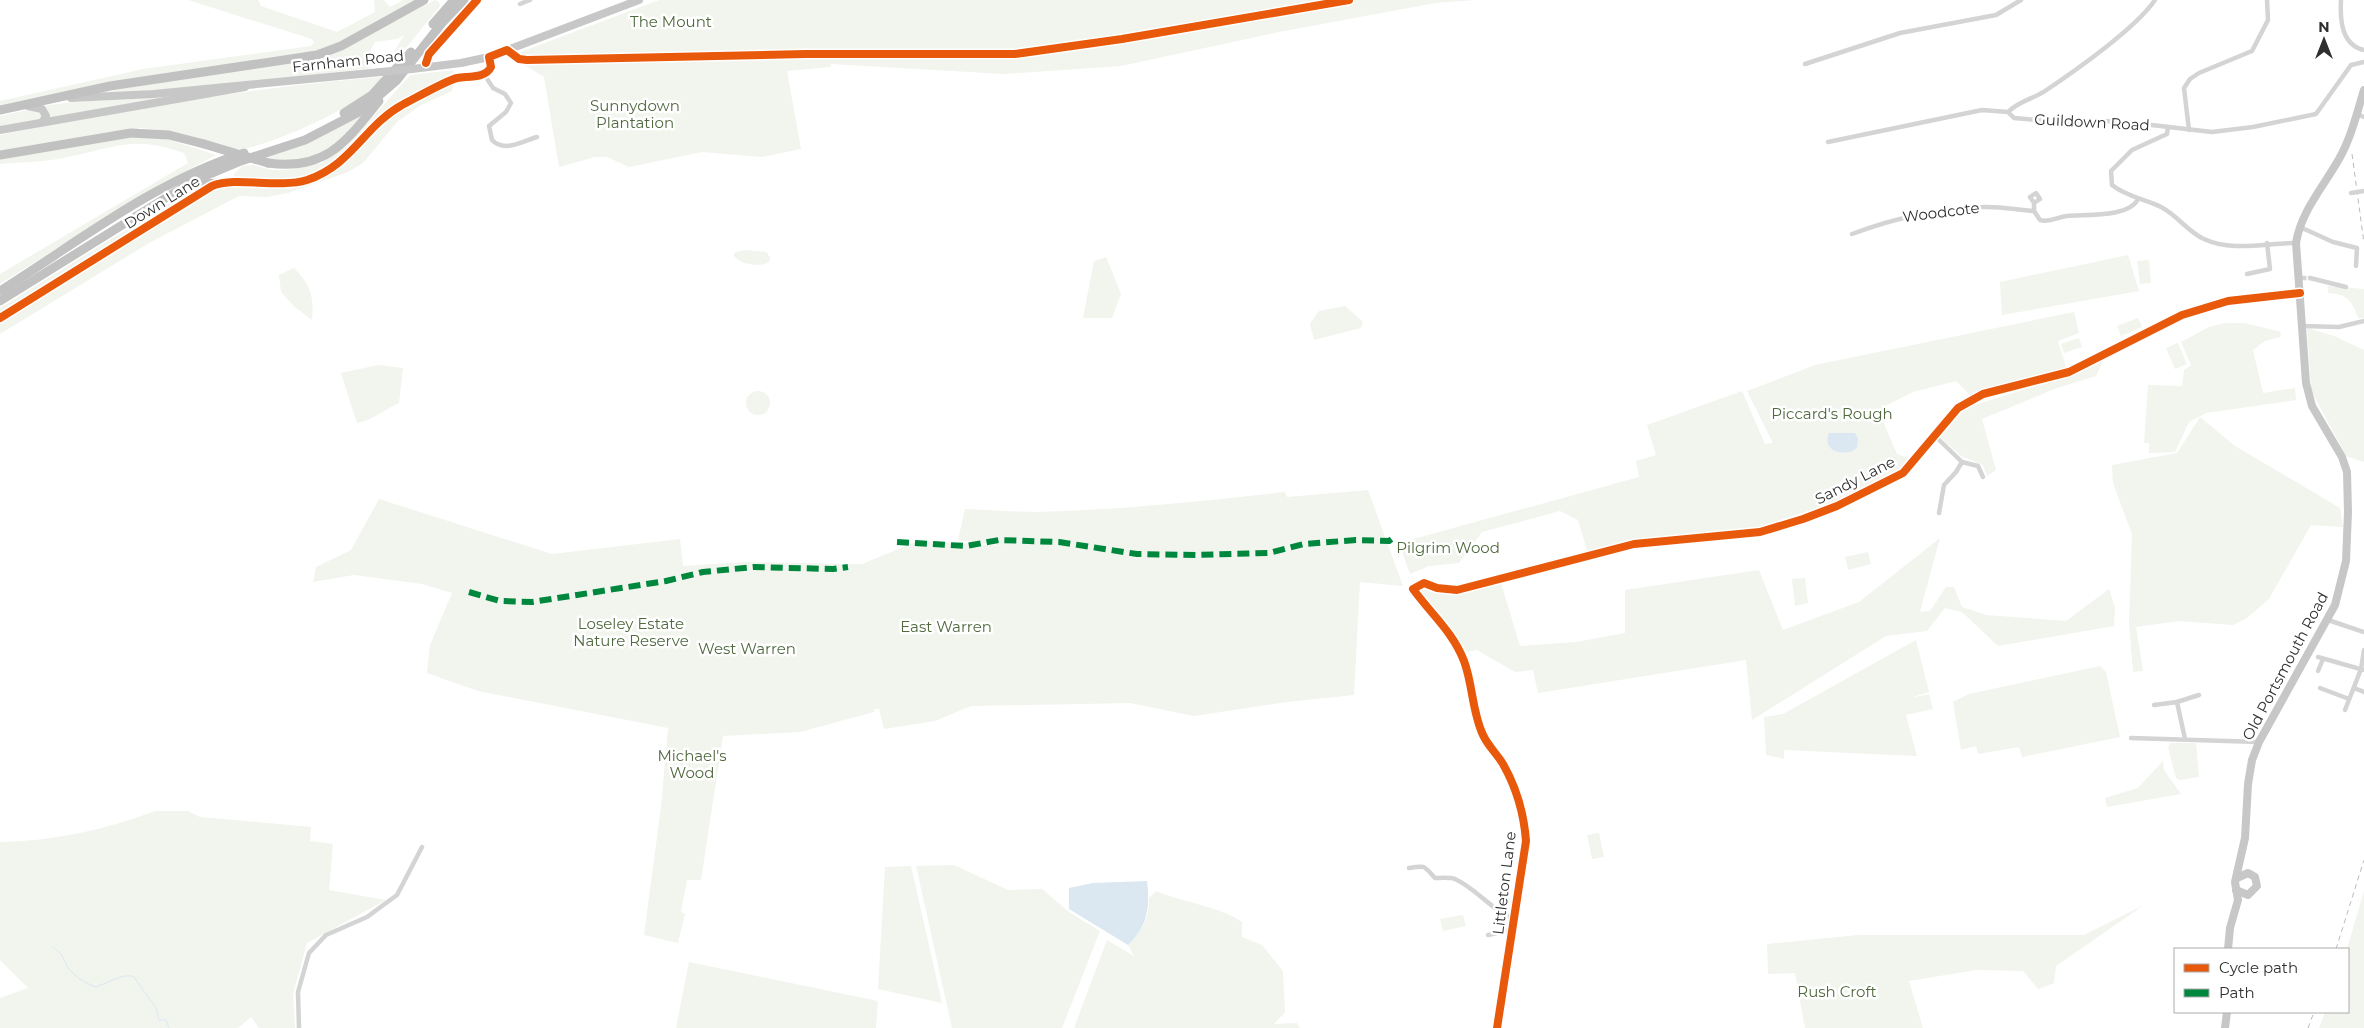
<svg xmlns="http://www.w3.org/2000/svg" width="2364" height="1028" font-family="Montserrat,sans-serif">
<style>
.green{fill:#f1f5ed}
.water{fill:#dbe7f1}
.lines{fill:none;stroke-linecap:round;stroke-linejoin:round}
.stream{stroke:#dbe7f1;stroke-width:1}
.street-tunnel{stroke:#d5d5d5;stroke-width:4.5;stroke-dasharray:4.5 2;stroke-linecap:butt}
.street{stroke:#d4d4d4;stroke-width:4.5}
.secondary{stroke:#cdcdcd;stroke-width:6}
.primary{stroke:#c7c7c7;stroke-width:8}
.highway{stroke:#c1c1c1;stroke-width:9}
.rail{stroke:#bbb;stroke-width:1;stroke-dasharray:5 4;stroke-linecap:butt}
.street-bridge{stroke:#d4d4d4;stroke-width:4.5}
.primary-bridge{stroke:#c7c7c7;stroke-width:8}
.highway-bridge{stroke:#c1c1c1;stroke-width:9}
.quiet{stroke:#00873e;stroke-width:6;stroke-dasharray:12 6;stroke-linecap:butt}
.cycleway-casing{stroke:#fff;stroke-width:11}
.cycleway{stroke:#e8590c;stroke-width:8}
.labels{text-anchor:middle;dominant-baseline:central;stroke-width:5;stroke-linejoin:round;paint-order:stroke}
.park-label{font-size:15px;fill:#50693e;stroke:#fff}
.street-label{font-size:15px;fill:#2f2f2f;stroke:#fff}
</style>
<rect width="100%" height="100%" fill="#fff"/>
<g class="green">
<polygon points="188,0 258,0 261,6 337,32 375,12 374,0 384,0 390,7 403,0 418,0 329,49 0,107 0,101 143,69 311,46 314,43 312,39"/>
<polygon points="435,0 439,2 440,6 393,64 391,57 404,35 397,39 375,42 371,49 371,68 170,91 92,94 331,54"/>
<polygon points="659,0 1475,0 1435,3 1279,32 1121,66 1004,74 831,64 831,67 787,71 801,149 762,157 702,152 629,167 607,157 595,157 559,167 544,77 510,56"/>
<polygon points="453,70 455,76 452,91 421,105 398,121 363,163 348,172 288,193 267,197 239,196 149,243 0,334 0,308 184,194 193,191 201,197 219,189 235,187 234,174 242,166 253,165 272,170 286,170 322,163 348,145 410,75"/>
<path d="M382 77C376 99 261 151 237 149 229 149 219 145 211 142 188 136 165 129 140 128L0 151V135C125 109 254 87 382 77Z"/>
<polygon points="234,88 49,118 42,106 73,102 168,97"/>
<polygon points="33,109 42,113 42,119 0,128 0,116"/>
<path d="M370 109C335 146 320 169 264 158Z"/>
<path d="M142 136 170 140 216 155 145 193 0 284V274L188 163 184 153C133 135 117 147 68 157 46 162 23 162 0 164V158Z"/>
<path d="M745 250 766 252 770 257 769 262C759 268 741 264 734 256V253Z"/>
<polygon points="2128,255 2139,291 2002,315 2000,282"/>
<polygon points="1106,257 1121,294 1112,318 1083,318 1094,261"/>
<polygon points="2149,260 2151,283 2140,284 2137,261"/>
<path d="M294 268C311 285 314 297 312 320L295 307 281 292 279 275Z"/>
<path d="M2328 286 2364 289V318H2358C2352 300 2347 294 2328 293Z"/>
<polygon points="1345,306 1363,322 1361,328 1314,340 1310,324 1319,311"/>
<polygon points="2074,312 2079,333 2058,341 2067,370 1971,396 1956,381 1913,392 1883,407 1881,417 1897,454 1908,458 1897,473 1846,499 1758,527 1735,534 1643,541 1588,553 1578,520 1560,511 1482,532 1459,563 1429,566 1410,574 1399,543 1639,477 1636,461 1656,455 1647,425 1742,391 1765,444 1773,443 1747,391 1815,365"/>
<polygon points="2138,318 2142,327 2121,336 2117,326"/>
<polygon points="2225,323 2245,323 2281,332 2280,337 2265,341 2253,350 2263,393 2295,388 2296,400 2206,413 2189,422 2175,452 2149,453 2149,443 2144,443 2148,385 2182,386 2184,370 2191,365 2181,342 2209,327"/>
<polygon points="2307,328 2334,336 2364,350 2364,462 2346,456 2311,390"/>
<polygon points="2079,338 2082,347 2064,353 2061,344"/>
<polygon points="2178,343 2187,364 2175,369 2166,348"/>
<polygon points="2104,359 2096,376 2057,388 1982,419 1996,470 1987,476 1983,465 1961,456 1938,435 1959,410 2063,377"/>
<path d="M378 365 403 368 399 403C383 410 374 420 357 423L341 373Z"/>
<circle cx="758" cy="403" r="12"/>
<polygon points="2200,417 2235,446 2340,508 2343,527 2311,525 2269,599 2247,618 2233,625 2179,621 2136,627 2143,671 2133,672 2129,623 2132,534 2113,483 2112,465 2177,453"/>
<path d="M1368 490 1403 586 1360 582 1354 695 1286 702 1194 716 1130 703 971 706 935 721 884 729 879 709H874V712L800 732 723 736 701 880H687L681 912 685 914 678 943 644 935 661 807 668 728 478 691 427 673 430 645 452 593 422 584 354 575 313 582 316 567 351 550 379 499 552 554 680 539 683 566 742 562 862 564 918 541 1006 546 958 540 965 509C989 510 1013 512 1037 512 1120 510 1203 501 1285 492L1287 497Z"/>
<polygon points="1940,538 1920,612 1930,611 1946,587 1954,587 1962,607 1986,615 2066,621 2109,589 2115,608 2114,626 1998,646 1962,612 1945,608 1927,631 1886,636 1752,720 1746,660 1538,693 1533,670 1515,672 1477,650 1463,653 1454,631 1417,590 1422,586 1454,593 1501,583 1520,646 1576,642 1625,633 1625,590 1759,570 1783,630 1859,602"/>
<polygon points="1868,552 1871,564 1848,570 1845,557"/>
<polygon points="1805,578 1808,603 1795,606 1792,579"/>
<polygon points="1916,640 1929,692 1910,698 1929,694 1933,709 1906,715 1917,756 1784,750 1784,759 1766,755 1764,717 1783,714"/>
<polygon points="2100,666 2106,672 2120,737 2022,757 2019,747 1978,754 1976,746 1961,750 1953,702 1969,694"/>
<polygon points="2171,743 2196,743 2199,777 2180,780 2176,778 2168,747"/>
<polygon points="2163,761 2164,770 2181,794 2107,807 2105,798 2138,788"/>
<path d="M155 811H188L200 817 311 827 310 841 333 844 329 890 386 900 307 943 293 994 295 1028H259L251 1017 238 1028H0V998L28 988 0 960V842C53 841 105 830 155 811Z"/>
<polygon points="1599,833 1604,857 1592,859 1587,835"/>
<polygon points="954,865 1008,890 1042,889 1069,912 1100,931 1062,1028 952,1028 916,866"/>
<polygon points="911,866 942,1003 878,989 885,867"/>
<path d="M1156 891C1183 903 1217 905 1242 922V937L1262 945 1283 971 1285 1012 1274 1024 1297 1023 1300 1028H1074L1107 940 1134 956 1128 945C1142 932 1150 917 1149 898Z"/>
<polygon points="2364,891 2364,1028 2319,1028 2325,1012 2348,1012 2347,949"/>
<polygon points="2144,905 2056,966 2054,983 2038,989 2023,971 1976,970 1909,981 1923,1028 1805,1028 1795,973 1768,974 1767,944 1858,935 2084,935"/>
<polygon points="1463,915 1466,926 1443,931 1440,919"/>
<polygon points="689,962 878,1001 876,1028 676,1028"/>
</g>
<g class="water">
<path d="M1829 433H1855L1858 439 1857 448C1847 457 1821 453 1829 433Z"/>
<path d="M1147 881C1150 907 1148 926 1128 945L1069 909V888L1093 883Z"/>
</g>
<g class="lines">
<path class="stream" d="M53 947C66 956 62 959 69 969 77 978 85 983 96 987L123 976H133L156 1008 159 1020H166L169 1028"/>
<polyline class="street-tunnel" points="2302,278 2310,278"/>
<g class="street">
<path d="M2341 0C2340 19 2341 45 2364 50"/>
<polyline points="520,4 530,0"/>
<polyline points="1805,64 1900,33 1996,15 2021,0"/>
<path d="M484 74 493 88 505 94 511 103 506 112 489 126 492 140C504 153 523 141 537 137"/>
<path d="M2008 112C2019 101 2033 99 2045 91 2075 71 2136 28 2155 0"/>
<polyline points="2357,114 2364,117"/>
<path d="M2168 127 2167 134 2132 150 2111 171 2112 185C2127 197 2145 199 2161 207 2177 215 2188 232 2204 239 2231 252 2267 243 2296 243"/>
<polyline points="2189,130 2184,88 2190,79 2199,73 2252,51 2268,20 2267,0"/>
<polyline points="1828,142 1982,110 2008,112 2014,118 2063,122 2117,121 2212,132 2253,127 2316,114 2351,65 2364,62"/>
<path d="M2034 203 2030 197 2036 193 2040 199 2034 203V211L2040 220C2051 223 2057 217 2067 216 2084 214 2129 218 2138 199"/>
<polyline points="2300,227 2333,242 2357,248 2356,266"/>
<path d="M1852 234C1895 218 1937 208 1983 207 2000 206 2017 210 2034 211"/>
<polyline points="2247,274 2270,269 2267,243"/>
<polyline points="2310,278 2346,287"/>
<polyline points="2302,326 2339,327 2364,321"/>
<polyline points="1934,435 1962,462 1978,466 1983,477"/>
<polyline points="1939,513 1944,485 1956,472 1962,462"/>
<polyline points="2328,620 2364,632"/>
<polyline points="2318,657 2364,670"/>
<polyline points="2318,671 2323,659"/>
<polyline points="2320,688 2349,699"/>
<polyline points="2354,688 2364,692"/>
<polyline points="2177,702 2199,695"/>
<polyline points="2154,705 2177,702 2185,739"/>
<polyline points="2345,710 2361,669 2364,650"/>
<polyline points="2131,738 2259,742"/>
<path d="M1409 868C1426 865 1424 866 1435 878 1441 878 1449 877 1455 879 1477 889 1491 910 1514 919"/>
<polyline points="1488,935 1511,930"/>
<polyline points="299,1028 298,992 309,953 326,935 367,917 397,895 422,847"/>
<path d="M1497 1028 1526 841C1524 814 1516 787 1503 764 1497 754 1488 746 1483 735 1472 712 1473 685 1464 661 1453 632 1431 614 1413 589L1424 583 1437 588 1457 590 1634 544 1760 532 1803 519 1837 506 1903 473 1958 408 1983 394 2069 372 2182 315 2228 301 2300 293"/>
</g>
<path class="secondary" d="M0 318 212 186C237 176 277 189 307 180 352 165 364 126 402 105 414 99 445 81 457 78 468 76 485 79 491 67L489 57"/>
<g class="primary">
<polyline points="412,69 461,63 489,57 639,0"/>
<polyline points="71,98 154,94 381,72"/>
<polyline points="28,106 42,109 46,116 43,121"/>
<polyline points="0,130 245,87"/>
<polyline points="2236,890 2248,895 2257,886 2255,877 2248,873 2237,878"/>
<path d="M2228 949 2230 928 2238 900 2235 882 2245 838 2248 784 2252 760 2259 742 2335 605 2346 561 2348 512 2347 472 2342 457 2312 406 2306 383 2296 243C2301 211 2324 186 2339 159 2351 138 2357 113 2364 90"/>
<polyline points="2225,1028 2227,1012"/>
</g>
<g class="highway">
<polyline points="433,24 454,0"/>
<polyline points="0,110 110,86 317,55 341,46 424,0"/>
<polyline points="344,113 372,95 411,52"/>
<polyline points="0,155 131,133 169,135 204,144"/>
<path d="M268 163C326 171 346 142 379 101"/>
<polyline points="186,189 201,184 222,183"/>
<path d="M0 291C78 242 155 181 244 153"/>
<polyline points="0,301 193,181 238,162 305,140 361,111 397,80 442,23 464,0"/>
</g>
<g class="rail">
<polyline points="2352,154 2364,243"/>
<polyline points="2336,949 2364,860"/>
<polyline points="2308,1028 2314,1012"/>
</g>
<polyline class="street-bridge" points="2351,193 2364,191"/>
<polyline class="primary-bridge" points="381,72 412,69"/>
<polyline class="highway-bridge" points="204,144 268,163"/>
<g class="quiet">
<polyline points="897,542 966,546 999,540 1059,542 1137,554 1196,555 1269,553 1304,544 1356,540 1389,541 1393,538"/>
<polyline points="469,592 500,601 532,602 666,581 703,572 754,567 833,569 848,567"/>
</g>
<defs>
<g id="cycleway">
<polyline points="426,63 429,54 477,0"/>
<path d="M0 318 212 186C237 176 277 189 307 180 352 165 364 126 402 105 414 99 445 81 457 78 468 76 485 79 491 67L489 57 507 50 519 59 527 60 805 54H1015L1122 39 1349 0"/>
<path d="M1497 1028 1526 841C1524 814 1516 787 1503 764 1497 754 1488 746 1483 735 1472 712 1473 685 1464 661 1453 632 1431 614 1413 589L1424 583 1437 588 1457 590 1634 544 1760 532 1803 519 1837 506 1903 473 1958 408 1983 394 2069 372 2182 315 2228 301 2300 293"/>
</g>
</defs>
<use href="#cycleway" class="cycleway-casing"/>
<use href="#cycleway" class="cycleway"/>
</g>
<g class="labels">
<g class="park-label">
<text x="671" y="21">The Mount</text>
<text x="635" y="105">Sunnydown<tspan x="635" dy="17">Plantation</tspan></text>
<text x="1832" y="413">Piccard's Rough</text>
<text x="1448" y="547">Pilgrim Wood</text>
<text x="631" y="623">Loseley Estate<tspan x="631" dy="17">Nature Reserve</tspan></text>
<text x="946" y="626">East Warren</text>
<text x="747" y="648">West Warren</text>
<text x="692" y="755">Michael's<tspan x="692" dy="17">Wood</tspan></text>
<text x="1837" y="991">Rush Croft</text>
</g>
<g class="street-label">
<text transform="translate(348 61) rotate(-6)">Farnham Road</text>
<text transform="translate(2092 122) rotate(3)">Guildown Road</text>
<text transform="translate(162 202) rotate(-32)">Down Lane</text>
<text transform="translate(1941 212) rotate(-7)">Woodcote</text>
<text transform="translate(1855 480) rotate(-27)">Sandy Lane</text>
<text transform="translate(2285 666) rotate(-62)">Old Portsmouth Road</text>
<text transform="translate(1504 883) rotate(-83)">Littleton Lane</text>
</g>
</g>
<rect x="2174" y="948" width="175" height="65" fill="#ffffff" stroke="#acacac"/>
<rect x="2184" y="964" width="25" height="8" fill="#e8590c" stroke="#acacac"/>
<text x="2219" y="973" font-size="15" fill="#2f2f2f">Cycle path</text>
<rect x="2184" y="989" width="25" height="8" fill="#00873e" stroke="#acacac"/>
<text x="2219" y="998" font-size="15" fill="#2f2f2f">Path</text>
<g transform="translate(2324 40)" stroke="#ffffff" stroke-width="4" paint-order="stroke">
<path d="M0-4L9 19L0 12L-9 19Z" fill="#2f2f2f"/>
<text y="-8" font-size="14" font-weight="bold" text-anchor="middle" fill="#2f2f2f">N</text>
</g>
</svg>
